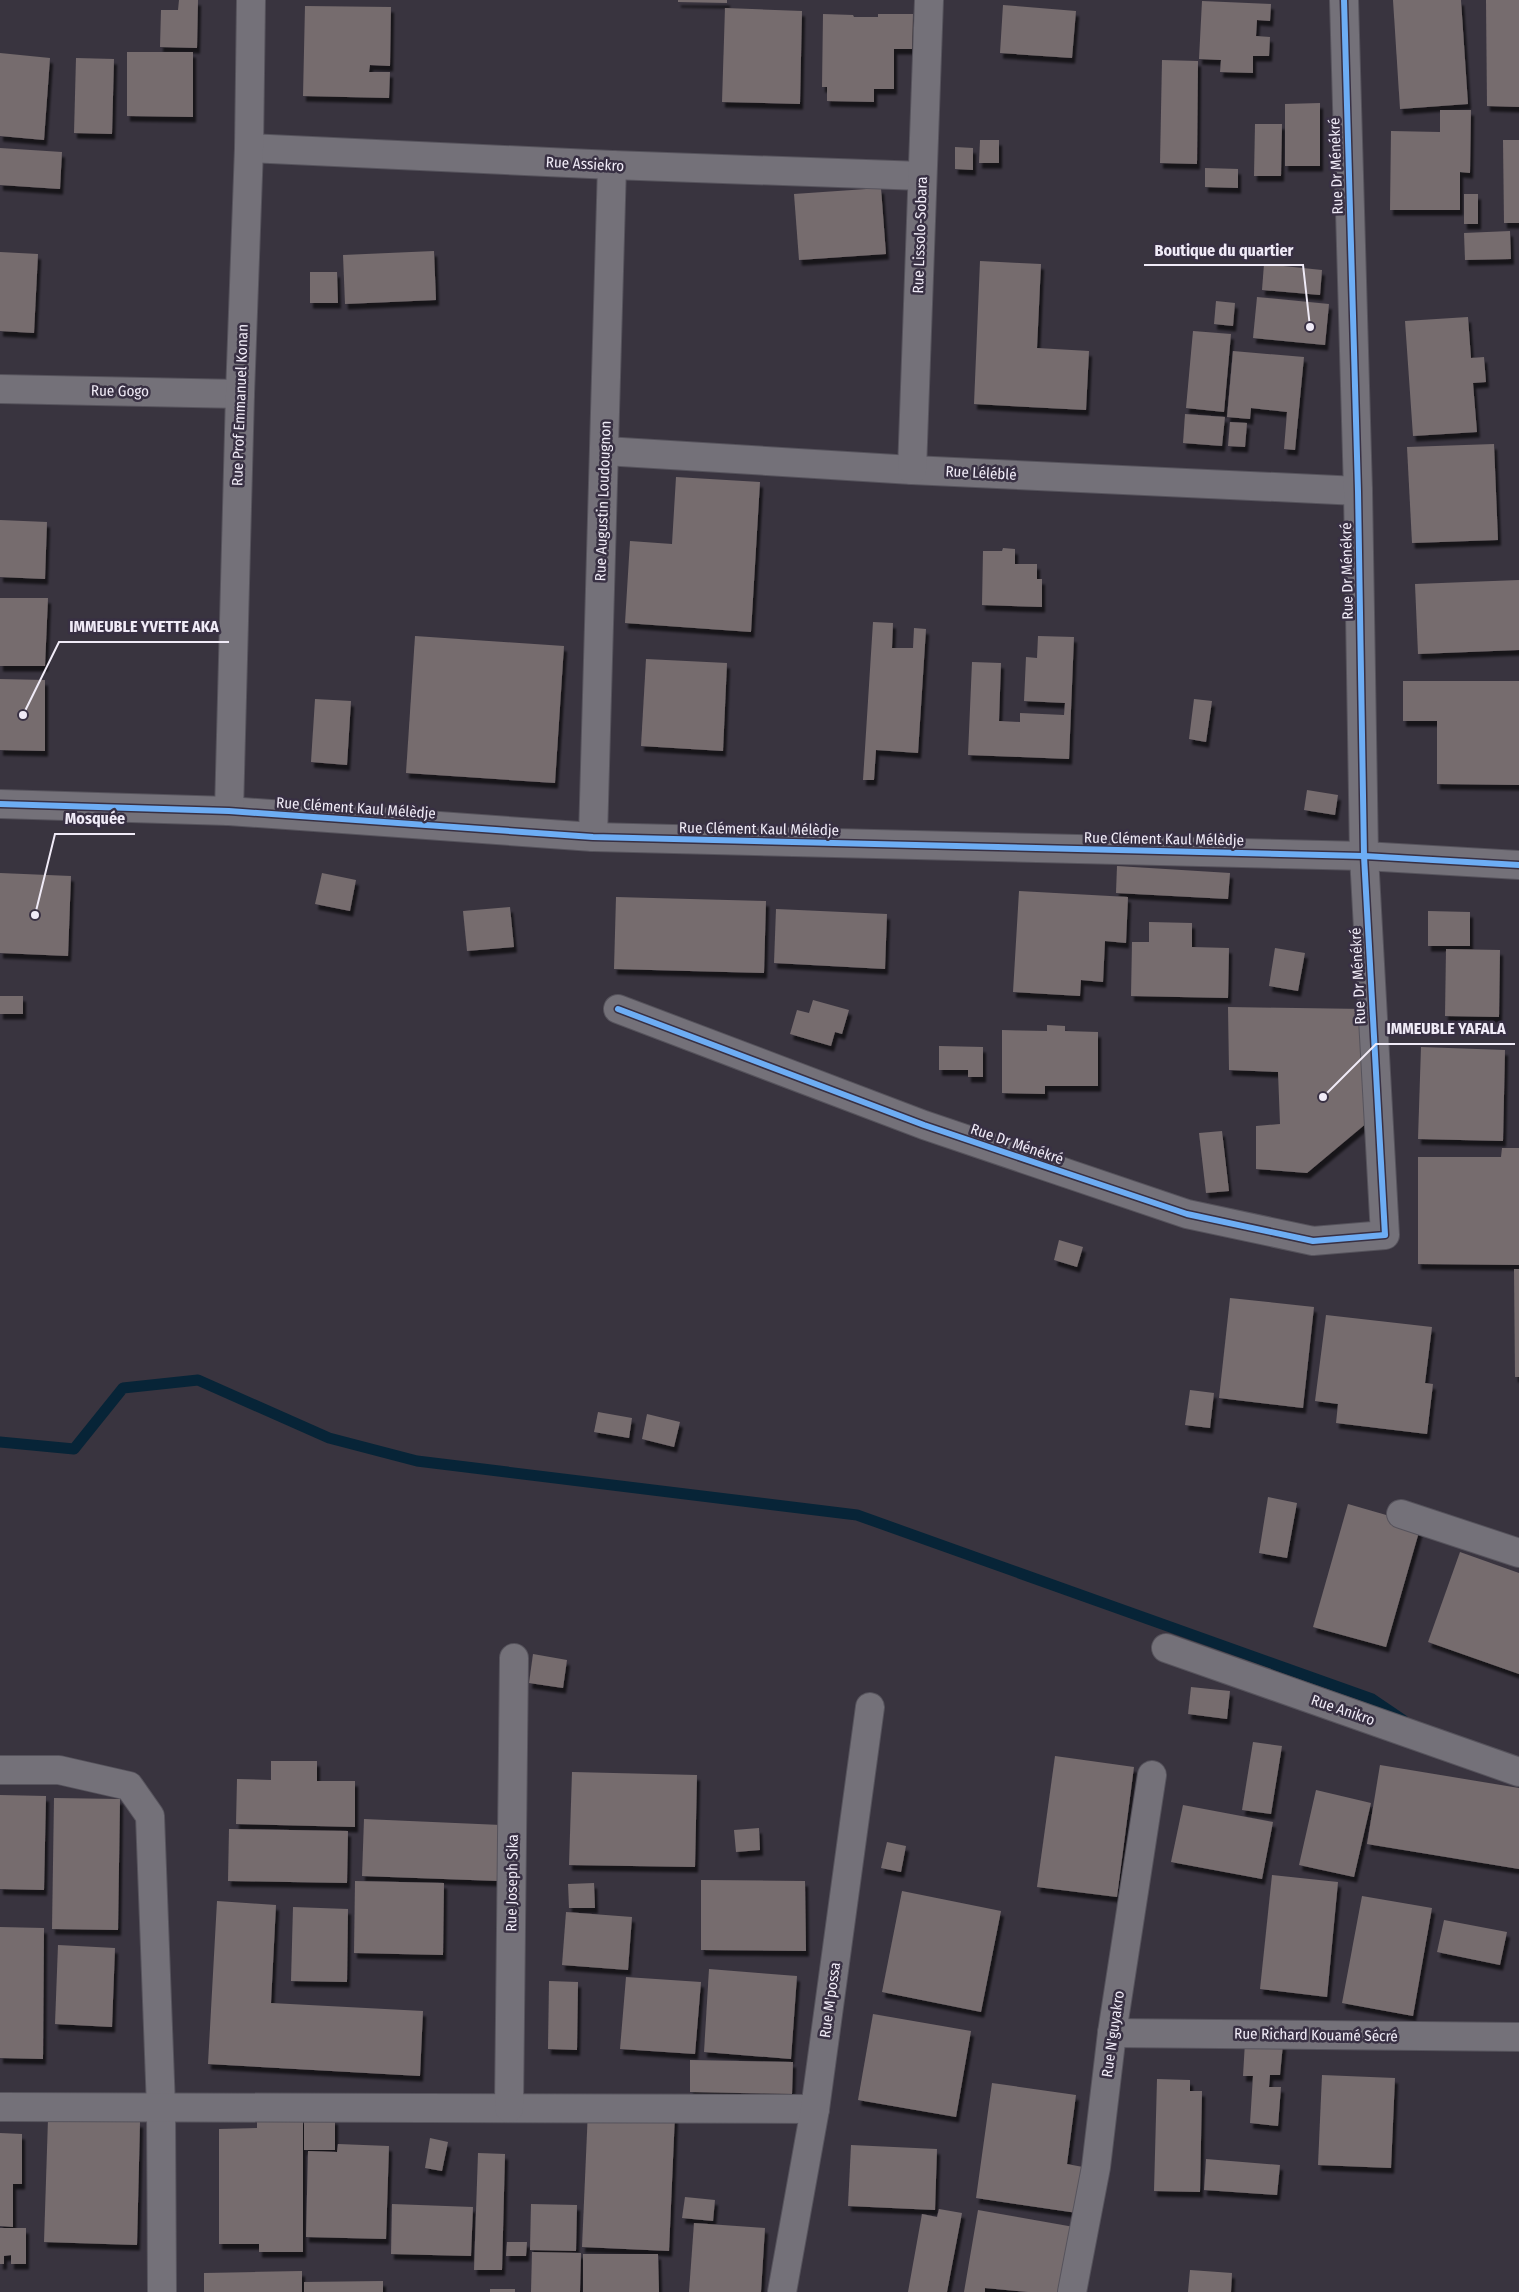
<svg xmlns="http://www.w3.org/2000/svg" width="1519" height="2292" font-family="'Fira Sans Condensed',sans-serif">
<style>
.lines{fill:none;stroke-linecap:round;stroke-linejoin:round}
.stream{stroke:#072437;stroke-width:11}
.building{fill:#766c6e;filter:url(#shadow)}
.minor-casing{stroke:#56535c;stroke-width:30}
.minor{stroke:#747179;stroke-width:28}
.cycleway-casing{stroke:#383043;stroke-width:9}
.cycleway{stroke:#6dadf4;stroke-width:6}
.labels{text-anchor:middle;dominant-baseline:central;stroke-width:5;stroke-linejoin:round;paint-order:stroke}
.street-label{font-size:15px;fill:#f0ebf7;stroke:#383043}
.leader{fill:none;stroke:#f0ebf7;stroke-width:2}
.callout-dot{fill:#f0ebf7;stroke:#383043;stroke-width:2}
.callout-label{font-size:16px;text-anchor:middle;font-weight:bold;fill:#f0ebf7;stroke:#383043;stroke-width:5;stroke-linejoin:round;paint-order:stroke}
</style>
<defs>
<filter id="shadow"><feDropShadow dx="3" dy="5.5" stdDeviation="1" flood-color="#0009"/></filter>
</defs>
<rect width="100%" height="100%" fill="#39343f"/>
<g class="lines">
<polyline class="stream" points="0,1442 74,1449 123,1388 198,1380 329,1438 417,1461 857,1515 1372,1699 1403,1720"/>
</g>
<g class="building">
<polygon points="179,0 198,0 197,48 160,47 161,10 178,10"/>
<polygon points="678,0 727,0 727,3 678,2"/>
<polygon points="1393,0 1461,0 1468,104 1400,109"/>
<polygon points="1486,0 1519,0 1519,107 1487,106"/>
<polygon points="1202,1 1271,4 1270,21 1257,20 1256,36 1270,37 1269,56 1253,56 1253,73 1220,72 1221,60 1199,59"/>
<polygon points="1003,5 1076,11 1072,58 1000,53"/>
<polygon points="305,6 391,7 390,66 370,65 369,72 390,72 389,98 303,96"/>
<polygon points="725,8 802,11 800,104 722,102"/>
<polygon points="823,14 853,15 854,17 878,17 878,14 913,14 912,49 894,49 894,89 874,89 874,102 827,101 827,87 822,87"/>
<polygon points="127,52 193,52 193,117 127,116"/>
<polygon points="0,53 50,58 44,140 0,136"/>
<polygon points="76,58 114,59 112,134 74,133"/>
<polygon points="1162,60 1198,61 1197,164 1160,163"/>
<polygon points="1320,103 1320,166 1285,166 1285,104"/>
<polygon points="1440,110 1471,110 1470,173 1460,172 1460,210 1390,210 1391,131 1440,132"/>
<polygon points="1255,124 1282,124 1281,176 1254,176"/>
<polygon points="980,140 999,140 999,163 979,163"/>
<polygon points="1503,140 1519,140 1519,223 1504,223"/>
<polygon points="955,147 973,148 973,170 955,169"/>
<polygon points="0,148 62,152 60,189 0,185"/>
<polygon points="1205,168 1238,169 1238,188 1205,187"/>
<polygon points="881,188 886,254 799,260 794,194"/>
<rect x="1464" y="194" width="14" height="30"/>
<polygon points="1510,231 1511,259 1465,260 1464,233"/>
<polygon points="434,251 436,300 345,304 343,255"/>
<polygon points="0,252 38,254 34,333 0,331"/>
<polygon points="980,261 1041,264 1037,348 1089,351 1086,410 974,404"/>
<polygon points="1264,264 1322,270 1320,295 1262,290"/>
<polygon points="310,272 337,272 338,303 310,303"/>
<polygon points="1257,297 1329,304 1325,345 1253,338"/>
<polygon points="1216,301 1235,303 1233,326 1214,324"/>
<polygon points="1468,317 1471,358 1484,357 1486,382 1473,383 1477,432 1413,436 1405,321"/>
<polygon points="1193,331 1231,334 1224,412 1186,408"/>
<polygon points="1233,351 1304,357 1295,450 1284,449 1287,412 1251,408 1250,419 1227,417"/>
<polygon points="1185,414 1225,417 1222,446 1183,443"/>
<polygon points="1230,422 1247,423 1245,447 1228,446"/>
<polygon points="1494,444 1498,540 1412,543 1407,447"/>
<polygon points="676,477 760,482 751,632 625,623 630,541 672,544"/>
<polygon points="0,520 47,522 45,579 0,577"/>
<polygon points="1003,548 1015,549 1015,564 1037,564 1037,579 1042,579 1042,607 982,605 983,551 1002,551"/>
<polygon points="1519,580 1519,650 1418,654 1415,584"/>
<polygon points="0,598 48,598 45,666 0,666"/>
<polygon points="873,622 893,623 892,648 913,648 914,628 926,629 918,753 876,750 874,780 863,780"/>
<polygon points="415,636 564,646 555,783 406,773"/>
<polygon points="1038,636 1074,637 1069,759 968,755 972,662 1001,663 999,721 1020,722 1020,713 1064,715 1065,703 1024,701 1026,657 1037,658"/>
<polygon points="646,659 727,663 723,751 641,746"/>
<polygon points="0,679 45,680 45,751 0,750"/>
<polygon points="1403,681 1519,681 1519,785 1437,784 1437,721 1403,721"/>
<polygon points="315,699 351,701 347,765 311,762"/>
<polygon points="1194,699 1212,701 1206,742 1189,739"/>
<polygon points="1307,790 1338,795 1335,815 1304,810"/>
<polygon points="1117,866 1230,873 1228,899 1116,893"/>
<polygon points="0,873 71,876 68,956 0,953"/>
<polygon points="322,873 356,880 350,911 315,904"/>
<polygon points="1019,891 1128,897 1126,943 1105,941 1103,982 1081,980 1080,996 1013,992"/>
<polygon points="616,897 766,901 764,973 614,969"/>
<polygon points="510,907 514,947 467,951 463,911"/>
<polygon points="776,909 887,914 885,969 774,963"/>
<polygon points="1428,911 1470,912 1470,946 1428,946"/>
<polygon points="1149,922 1192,923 1192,947 1229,948 1228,998 1131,996 1132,942 1149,942"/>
<polygon points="1275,948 1305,953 1298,991 1269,986"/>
<polygon points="1446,949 1500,950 1499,1017 1445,1016"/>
<rect x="0" y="996" width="23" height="18"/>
<polygon points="813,1000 849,1010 842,1034 835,1032 831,1046 790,1034 797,1010 809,1013"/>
<polygon points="1228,1007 1364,1009 1368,1122 1307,1173 1256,1169 1256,1126 1280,1124 1278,1072 1229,1070"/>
<polygon points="1047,1025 1065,1026 1065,1031 1098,1032 1098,1086 1045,1086 1045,1094 1002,1093 1002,1030 1047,1031"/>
<polygon points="939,1046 983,1047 983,1077 968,1077 968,1070 939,1070"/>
<polygon points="1421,1047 1505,1050 1503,1141 1418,1139"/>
<polygon points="1222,1131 1229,1191 1206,1193 1199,1133"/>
<polygon points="1502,1148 1519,1148 1519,1265 1418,1264 1418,1157 1501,1157"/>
<polygon points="1059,1240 1083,1247 1077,1267 1054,1260"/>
<polygon points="1514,1269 1519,1269 1519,1377 1515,1377"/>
<polygon points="1230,1298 1314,1307 1303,1408 1219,1398"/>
<polygon points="1326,1315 1432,1327 1425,1383 1433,1384 1427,1434 1336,1423 1338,1404 1315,1401"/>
<polygon points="1190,1390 1214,1393 1210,1428 1185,1425"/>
<polygon points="598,1412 632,1418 629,1438 594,1432"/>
<polygon points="647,1414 680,1422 674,1447 642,1439"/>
<polygon points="1268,1497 1297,1503 1287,1558 1259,1553"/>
<polygon points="1348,1504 1421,1525 1386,1647 1313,1627"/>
<polygon points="1460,1552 1519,1573 1519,1674 1428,1642"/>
<polygon points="533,1654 567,1660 563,1688 529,1683"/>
<polygon points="1191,1687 1230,1691 1227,1719 1188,1714"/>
<polygon points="1253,1742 1282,1746 1271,1814 1242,1810"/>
<polygon points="1055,1756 1134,1767 1117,1897 1037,1887"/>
<polygon points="271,1761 317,1761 317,1781 355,1781 355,1827 236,1824 237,1779 271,1780"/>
<polygon points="1380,1765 1519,1788 1519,1869 1367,1844"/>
<polygon points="572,1772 697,1775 695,1867 569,1865"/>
<polygon points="1316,1790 1371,1803 1354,1877 1299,1865"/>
<polygon points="0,1795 46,1796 44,1890 0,1889"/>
<polygon points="54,1798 120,1799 118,1930 52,1929"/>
<polygon points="1183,1805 1273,1822 1262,1879 1171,1862"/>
<polygon points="364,1819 501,1825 498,1881 362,1876"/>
<polygon points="759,1828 760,1850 736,1852 734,1830"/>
<polygon points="229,1829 348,1831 347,1883 228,1881"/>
<polygon points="887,1842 906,1846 901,1872 881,1868"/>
<polygon points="1272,1875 1338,1882 1327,1997 1260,1989"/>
<polygon points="701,1880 805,1881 806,1951 701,1950"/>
<polygon points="355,1881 444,1883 443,1955 354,1953"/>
<polygon points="594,1883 595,1908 569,1908 568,1884"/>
<polygon points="902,1891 1001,1911 981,2012 882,1992"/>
<polygon points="1362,1896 1432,1908 1413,2016 1342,2003"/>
<polygon points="217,1901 276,1905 271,2003 423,2011 420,2076 208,2064"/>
<polygon points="293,1907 348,1909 347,1982 291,1981"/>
<polygon points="566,1912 632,1917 628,1970 562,1965"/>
<polygon points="1444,1920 1507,1932 1500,1965 1437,1952"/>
<polygon points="0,1927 44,1928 43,2059 0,2058"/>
<polygon points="58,1945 115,1948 112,2027 55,2024"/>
<polygon points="709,1969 797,1976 791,2059 704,2052"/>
<polygon points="626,1977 701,1982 695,2054 620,2049"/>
<polygon points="549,1981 578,1982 577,2050 548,2049"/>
<polygon points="873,2014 971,2031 956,2117 858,2100"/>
<polygon points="1245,2042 1283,2044 1280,2075 1270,2075 1269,2087 1281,2087 1278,2126 1250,2123 1253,2076 1243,2076"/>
<polygon points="690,2060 793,2062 792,2094 690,2092"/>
<polygon points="1322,2075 1395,2078 1391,2168 1318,2165"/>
<polygon points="1157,2079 1190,2080 1190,2091 1202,2091 1200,2192 1154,2191"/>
<polygon points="992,2083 1076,2095 1067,2164 1083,2167 1077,2213 976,2198"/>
<polygon points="588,2110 675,2114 669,2251 582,2247"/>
<polygon points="257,2117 303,2118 303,2252 259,2252 259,2244 219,2244 219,2129 257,2128"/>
<polygon points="48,2119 140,2122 137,2245 44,2242"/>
<rect x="304" y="2119" width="31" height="31"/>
<polygon points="0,2133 22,2134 22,2184 13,2184 13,2227 0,2226"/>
<polygon points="430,2138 448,2142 442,2171 425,2168"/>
<polygon points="338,2144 389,2146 386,2239 306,2237 308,2151 337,2152"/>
<polygon points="851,2145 937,2149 935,2210 848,2206"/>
<polygon points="478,2153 505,2154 502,2270 474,2270"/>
<polygon points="1206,2159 1280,2165 1277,2195 1204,2190"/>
<polygon points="685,2197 715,2200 713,2221 682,2218"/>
<polygon points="392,2204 473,2207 471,2256 391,2254"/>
<polygon points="531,2204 577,2205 576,2251 530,2250"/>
<polygon points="939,2209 962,2213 947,2292 908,2292 922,2214 937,2217"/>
<polygon points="978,2210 1074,2227 1063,2292 1028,2292 985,2288 985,2292 964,2292"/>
<polygon points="694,2223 765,2228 761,2292 689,2292"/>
<polygon points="0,2228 26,2228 26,2264 11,2264 11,2255 4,2256 4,2264 0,2264"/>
<polygon points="507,2242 527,2242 526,2256 506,2256"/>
<polygon points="532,2252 581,2253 580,2292 531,2292"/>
<polygon points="583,2254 658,2254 659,2292 583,2292"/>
<polygon points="1190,2270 1232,2273 1231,2292 1188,2292"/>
<polygon points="302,2271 302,2292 204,2292 204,2273"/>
<polygon points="383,2281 383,2292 304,2292 304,2282"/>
<rect x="490" y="2289" width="25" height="3"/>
</g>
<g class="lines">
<defs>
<g id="minor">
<polyline points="249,148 612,165 922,176"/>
<polyline points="0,389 240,394"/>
<polyline points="605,451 912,470 1358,491"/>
<polyline points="912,470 929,0"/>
<polyline points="0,804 229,811 593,837 1364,856 1519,865"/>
<polyline points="229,811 240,394 249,148 251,0"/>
<polyline points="593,837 612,165"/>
<polyline points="618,1009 924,1125 1187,1214 1313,1241 1385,1235 1364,856 1358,491 1344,0"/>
<polyline points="1401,1514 1519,1553"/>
<polyline points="1166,1648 1519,1772"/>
<polyline points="0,1770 59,1770 129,1786 150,1816 161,2107 162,2292"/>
<polyline points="1112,2033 1519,2037"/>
<polyline points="0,2107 815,2109"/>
<polyline points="509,2108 514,1658"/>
<polyline points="782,2292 815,2109 870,1707"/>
<polyline points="1072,2292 1096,2167 1112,2033 1152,1775"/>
</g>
</defs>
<use href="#minor" class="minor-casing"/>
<use href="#minor" class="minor"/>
<defs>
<g id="cycleway">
<polyline points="0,804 229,811 593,837 1364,856 1519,865"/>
<polyline points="618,1009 924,1125 1187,1214 1313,1241 1385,1235 1364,856 1358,491 1344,0"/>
</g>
</defs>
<use href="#cycleway" class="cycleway-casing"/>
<use href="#cycleway" class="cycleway"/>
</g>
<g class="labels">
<g class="street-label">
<text transform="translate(585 164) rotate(3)">Rue Assiekro</text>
<text transform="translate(1336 166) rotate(-92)">Rue Dr Ménékré</text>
<text transform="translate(920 235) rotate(-88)">Rue Lissolo-Sobara</text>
<text transform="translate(120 391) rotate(1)">Rue Gogo</text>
<text transform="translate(240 405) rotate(-88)">Rue Prof Emmanuel Konan</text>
<text transform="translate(981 473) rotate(3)">Rue Léléblé</text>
<text transform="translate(603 501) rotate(-88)">Rue Augustin Loudougnon</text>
<text transform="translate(1347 571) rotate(-91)">Rue Dr Ménékré</text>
<text transform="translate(356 808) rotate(4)">Rue Clément Kaul Mélèdje</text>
<text transform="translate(759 829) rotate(1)">Rue Clément Kaul Mélèdje</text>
<text transform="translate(1164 839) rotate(1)">Rue Clément Kaul Mélèdje</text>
<text transform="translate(1358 976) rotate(-93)">Rue Dr Ménékré</text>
<text transform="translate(1017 1144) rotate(19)">Rue Dr Ménékré</text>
<text transform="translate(1343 1710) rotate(19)">Rue Anikro</text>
<text transform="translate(512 1883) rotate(-89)">Rue Joseph Sika</text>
<text transform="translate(830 2000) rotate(-82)">Rue M'possa</text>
<text transform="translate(1113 2034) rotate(-82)">Rue N'guyakro</text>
<text transform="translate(1316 2035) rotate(1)">Rue Richard Kouamé Sécré</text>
</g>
</g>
<path class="leader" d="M1310 327L1303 265H1144M23 715L59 642H229M35 915L55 834H135M1323 1097L1376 1044H1515"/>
<g class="callout-dot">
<circle cx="1310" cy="327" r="5"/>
<circle cx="23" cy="715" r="5"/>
<circle cx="35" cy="915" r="5"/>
<circle cx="1323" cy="1097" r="5"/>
</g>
<g class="callout-label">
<text x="1224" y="256">Boutique du quartier</text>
<text x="144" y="632">IMMEUBLE YVETTE AKA</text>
<text x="95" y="824">Mosquée</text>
<text x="1446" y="1034">IMMEUBLE YAFALA</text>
</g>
</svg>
